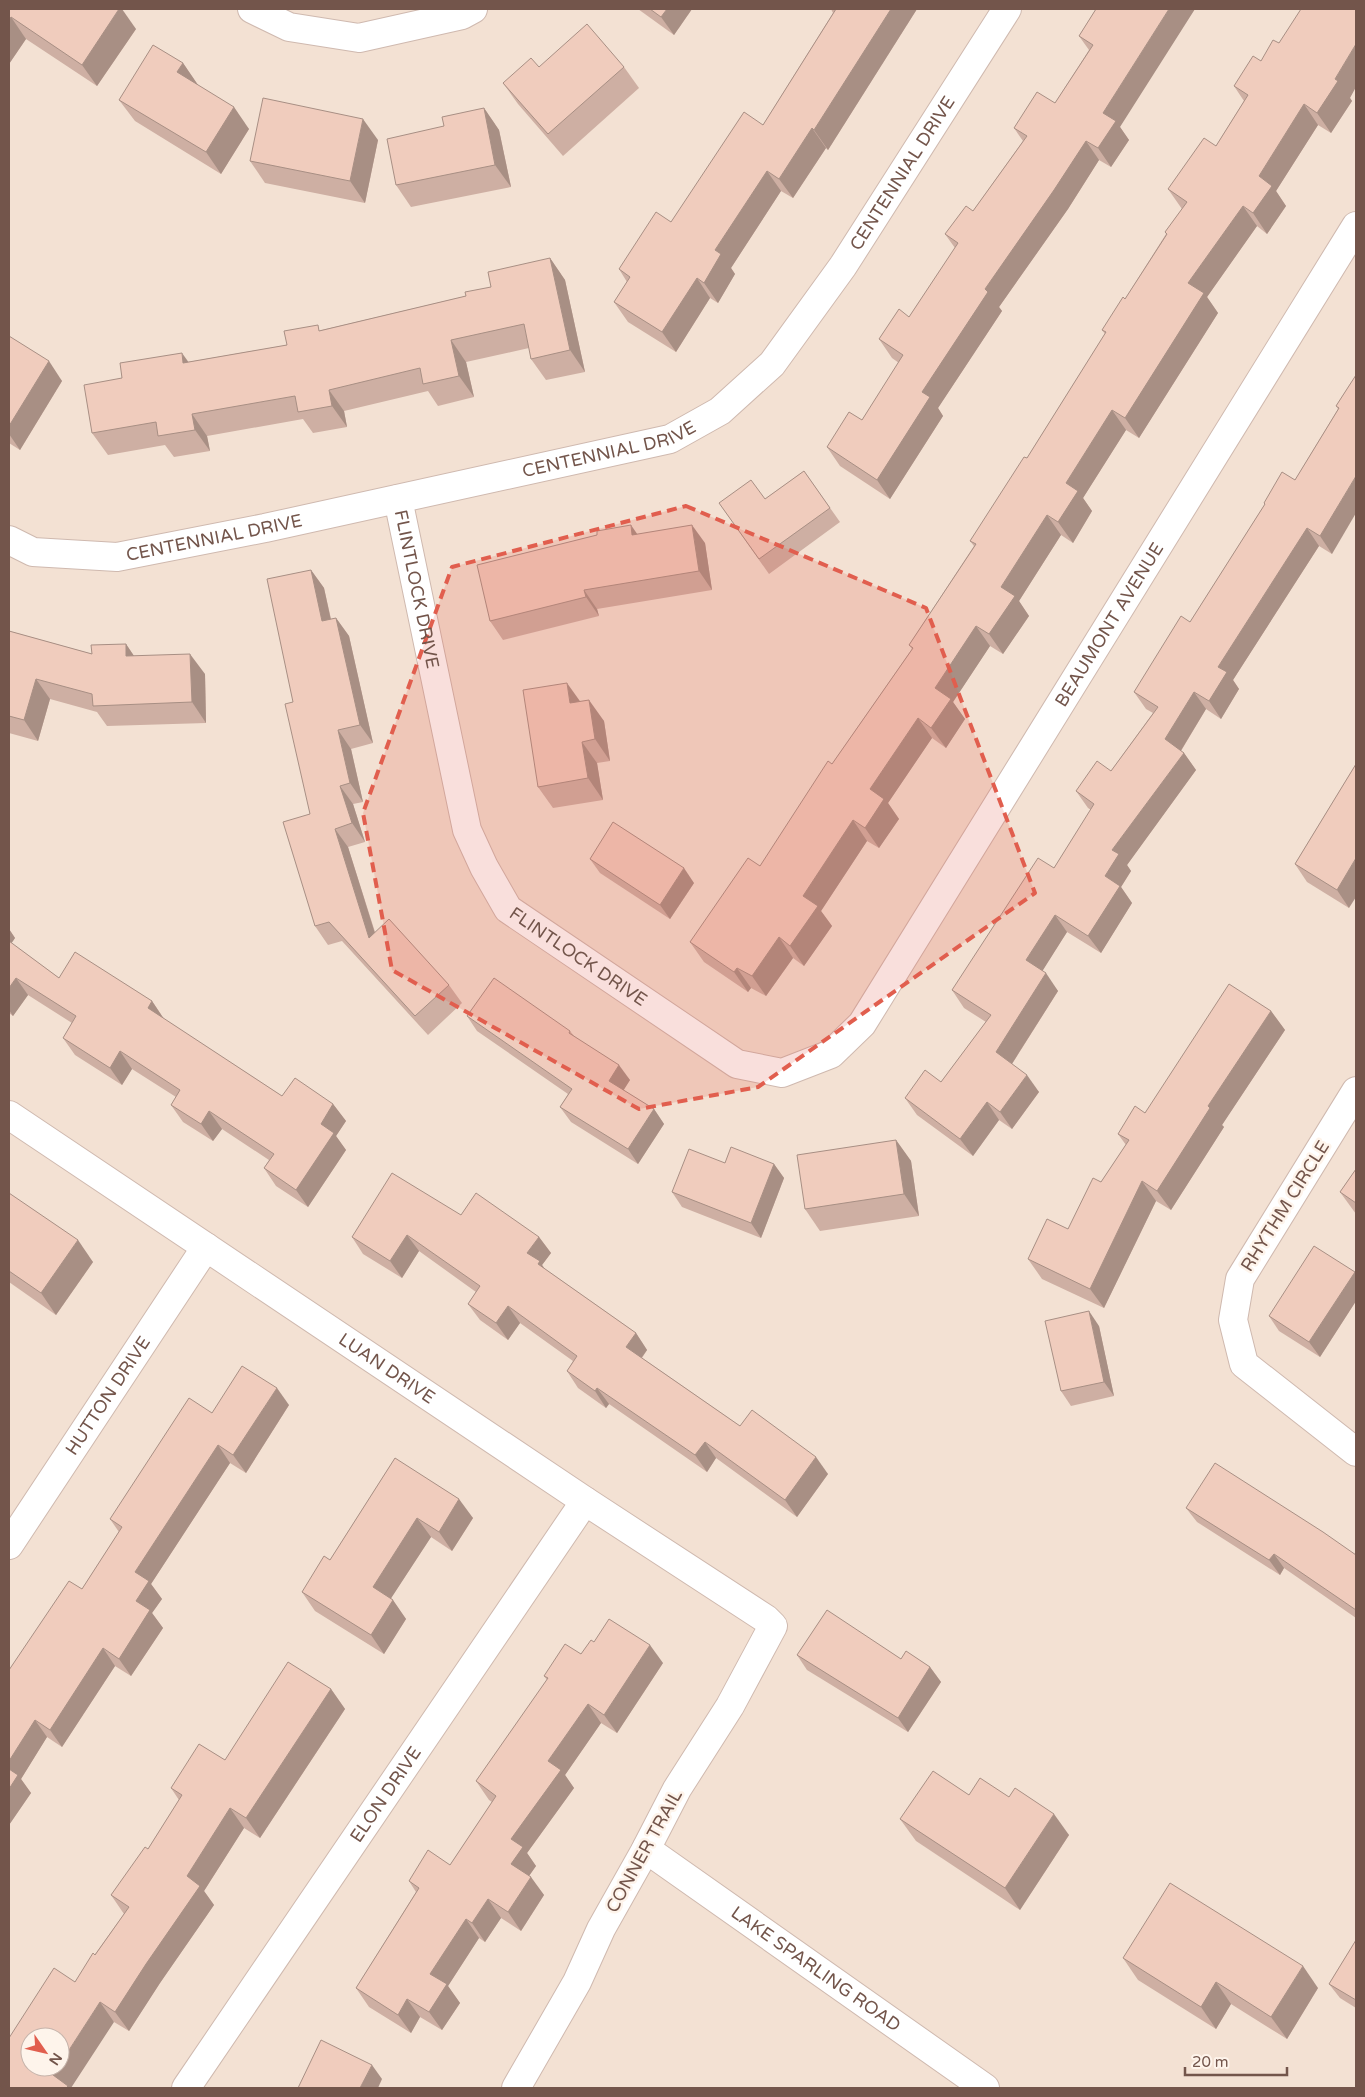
<svg xmlns="http://www.w3.org/2000/svg" width="1365" height="2097" font-family="'Varela Round',sans-serif">
<style>
.residential{fill:#f3e1d3;fill-rule:evenodd}
.lines{fill:none;stroke-linecap:round;stroke-linejoin:round}
.minor-casing{stroke:#cfb9af;stroke-width:30}
.minor{stroke:#fff;stroke-width:28}
.wall{fill:#ceafa3}
.shaded-wall{fill:#a88f84}
.building{fill:#f0ccbd;stroke:#a88f84}
.marked{fill:#e15e4e;fill-opacity:0.2;stroke:#e15e4e;stroke-width:4;stroke-dasharray:10 6;stroke-linejoin:round}
.labels{text-anchor:middle;dominant-baseline:central;stroke-width:5;stroke-linejoin:round;paint-order:stroke}
.street-label{font-size:18px;fill:#73554b;stroke:#fef4eb}
</style>
<rect width="100%" height="100%" fill="#fbf0e5"/>
<path class="residential" d="M9 9H1356V2088H9ZM30 2037H60V2067H30Z"/>
<g class="lines">
<defs>
<g id="minor">
<polyline points="252,9 289,27 359,38 462,15 473,9"/>
<path id="s1" d="M398 499 467 830 484 867 508 909 737 1064 782 1073 831 1054 862 1024 1356 226"/>
<path id="s2" d="M9 540 33 552 117 557 265 528 670 439 720 411 772 364 843 266 1007 9"/>
<polyline points="1356,1091 1240,1279 1233,1320 1244,1364 1356,1452"/>
<path id="s3" d="M9 1115 585 1501 766 1619 773 1626 730 1706 677 1789 646 1849 601 1929 577 1982 516 2088"/>
<path id="s4" d="M9 1545 206 1247"/>
<path id="s5" d="M646 1849 985 2088"/>
<path id="s6" d="M186 2088 585 1501"/>
</g>
</defs>
<use href="#minor" class="minor-casing"/>
<use href="#minor" class="minor"/>
</g>
<g class="wall">
<polygon points="9,9 136,29 97,86 26,39 9,64"/>
<polygon points="638,9 692,9 674,35"/>
<polygon points="831,9 917,9 828,150 826,148 793,198 781,191 731,268 735,274 718,303 710,298 676,352 628,322 614,302 627,282 619,269 671,222 763,125 833,13"/>
<polygon points="1096,9 1120,127 1129,140 1111,167 1099,160 1068,209 999,307 1002,311 938,408 943,416 890,499 840,466 827,447 862,420 899,363 892,358 879,339 909,317 955,248 945,234 973,211 1023,141 1014,128 1055,103 1089,50 1079,36"/>
<polygon points="1261,61 1350,98 1352,101 1331,133 1318,125 1276,191 1286,206 1267,234 1257,226 1207,297 1218,313 1139,438 1126,430 1083,498 1092,511 1073,543 1061,535 1019,601 1029,616 1003,654 990,646 953,702 965,719 946,748 932,738 888,803 899,819 879,848 867,841 821,911 832,926 804,966 793,958 766,996 751,988 748,992 704,962 690,942 760,866 832,764 912,649 909,645 974,546 970,541 1027,458 1105,334 1102,330 1125,299 1166,234 1165,232 1182,209 1168,189 1216,146 1244,101 1234,86"/>
<polygon points="183,63 198,85 249,129 221,174 135,121 119,100"/>
<polygon points="539,67 624,67 639,88 563,156 518,104 503,83"/>
<polygon points="484,108 499,130 511,187 411,207 396,185 444,126"/>
<polygon points="378,140 365,203 265,183 250,161"/>
<polygon points="550,258 565,280 585,372 546,380 531,359 529,348 466,362 474,397 438,406 428,391 344,411 347,427 313,433 303,419 207,436 210,451 174,457 165,445 108,455 92,433 122,378 188,362 287,345 322,330 466,296 491,287"/>
<polygon points="9,336 62,381 20,450 9,443"/>
<polygon points="1356,375 1332,554 1319,546 1233,680 1239,689 1221,719 1206,709 1181,751 1184,753 1196,770 1127,865 1131,871 1121,887 1132,903 1101,953 1067,932 1042,971 1058,991 1012,1064 1039,1092 1012,1129 999,1120 973,1156 917,1115 905,1098 941,1082 986,1022 964,1008 952,990 1054,868 1091,810 1088,808 1076,791 1111,771 1153,713 1146,709 1134,692 1190,622 1265,504 1264,503 1295,480 1338,409 1336,406"/>
<polygon points="804,471 840,522 769,574 719,503 765,499"/>
<polygon points="637,534 705,543 712,590 597,609 599,616 503,640 490,621"/>
<polygon points="311,570 324,588 331,619 336,618 349,636 373,743 351,749 363,802 353,804 365,842 348,847 375,932 449,985 462,1003 428,1035 342,941 328,945 315,926 310,814 293,702"/>
<polygon points="9,631 92,654 126,644 134,656 205,674 206,723 107,726 97,712 50,699 38,741 9,733"/>
<polygon points="580,701 604,721 610,761 597,763 603,800 553,808 538,787"/>
<polygon points="1356,764 1349,908 1307,882 1295,864"/>
<polygon points="590,859 694,883 670,919 600,873"/>
<polygon points="9,929 15,938 11,943 59,978 152,1001 164,1019 282,1096 333,1104 346,1121 336,1136 346,1150 308,1207 276,1186 264,1168 269,1160 222,1129 213,1141 183,1122 171,1105 176,1097 132,1069 122,1085 75,1055 63,1038 72,1023 28,995 13,1016 9,1013"/>
<polygon points="1271,1011 1285,1030 1222,1125 1224,1127 1171,1210 1156,1201 1104,1308 1042,1279 1028,1259 1068,1229 1101,1182 1126,1145 1118,1134"/>
<polygon points="467,1016 570,1031 574,1036 630,1080 623,1090 654,1109 664,1124 638,1164 571,1122 560,1107 568,1094 477,1031"/>
<polygon points="896,1140 911,1161 919,1216 820,1231 805,1209"/>
<polygon points="725,1163 774,1164 784,1178 761,1238 682,1207 672,1192"/>
<polygon points="1356,1169 1356,1214 1340,1192"/>
<polygon points="9,1193 93,1262 56,1315 9,1282"/>
<polygon points="461,1215 539,1237 551,1253 542,1265 545,1269 636,1333 647,1350 642,1358 740,1426 828,1474 797,1517 716,1458 707,1472 609,1404 606,1408 578,1388 567,1371 573,1361 520,1323 508,1340 480,1320 468,1304 476,1292 419,1251 402,1278 363,1254 352,1237"/>
<polygon points="1355,1272 1356,1274 1356,1301 1320,1357 1279,1331 1269,1316"/>
<polygon points="1099,1326 1114,1396 1071,1406 1061,1391"/>
<polygon points="289,1405 246,1473 230,1463 151,1584 162,1599 152,1613 163,1628 131,1676 115,1666 62,1747 47,1737 21,1779 31,1793 9,1825 9,1670 82,1589 119,1532 110,1519 212,1413"/>
<polygon points="395,1458 473,1518 452,1551 431,1537 391,1598 406,1619 384,1654 315,1611 302,1592 330,1560"/>
<polygon points="1186,1508 1356,1555 1356,1618 1284,1568 1280,1575 1197,1522"/>
<polygon points="594,1642 663,1663 617,1733 601,1723 565,1775 574,1788 527,1853 536,1866 529,1876 544,1895 521,1931 501,1918 485,1942 479,1938 448,1986 460,2003 442,2030 420,2017 411,2033 369,2007 356,1988 416,1892 409,1881 450,1865 492,1802 489,1800 476,1781 547,1680 544,1676 581,1654"/>
<polygon points="797,1655 901,1659 930,1667 941,1682 908,1732 807,1670"/>
<polygon points="331,1689 345,1709 260,1838 244,1828 204,1891 214,1905 160,1983 129,2031 114,2022 75,1982 124,1914 111,1895 148,1849 179,1800 171,1788 225,1760"/>
<polygon points="969,1795 1009,1797 1069,1835 1020,1910 916,1841 900,1819"/>
<polygon points="1356,1940 1356,2008 1340,1998 1329,1984"/>
<polygon points="1123,1958 1318,1988 1287,2039 1231,2004 1216,2029 1138,1980"/>
</g>
<g class="shaded-wall">
<polygon points="119,9 122,9 136,29 97,86 82,65"/>
<polygon points="667,9 692,9 674,35 661,17"/>
<polygon points="891,9 917,9 828,150 814,130"/>
<polygon points="1169,9 1195,9 1120,127 1129,140 1111,167 1098,148 1103,113"/>
<polygon points="11,17 26,39 9,64 9,20"/>
<polygon points="1356,44 1356,87 1350,98 1352,101 1331,133 1317,113 1335,79"/>
<polygon points="183,63 198,85 192,94 177,72"/>
<polygon points="1304,104 1318,125 1276,191 1286,206 1267,234 1253,213 1259,176"/>
<polygon points="234,107 249,129 221,174 206,152"/>
<polygon points="484,108 499,130 511,187 495,165"/>
<polygon points="363,119 378,140 365,203 350,181"/>
<polygon points="812,128 826,148 793,198 779,179"/>
<polygon points="1086,141 1099,160 1068,209 999,307 1002,311 938,408 943,416 890,499 877,480 922,392 985,289"/>
<polygon points="767,171 781,191 731,268 735,274 718,303 704,283 715,250"/>
<polygon points="1243,206 1257,226 1207,297 1218,313 1139,438 1125,418 1188,283"/>
<polygon points="550,258 565,280 585,372 570,350"/>
<polygon points="697,278 710,298 676,352 662,332"/>
<polygon points="451,340 466,362 474,397 459,376"/>
<polygon points="182,353 197,374 183,363"/>
<polygon points="49,361 62,381 20,450 9,434 9,426"/>
<polygon points="329,390 344,411 347,427 332,406"/>
<polygon points="1112,410 1126,430 1083,498 1092,511 1073,543 1058,522 1066,483"/>
<polygon points="192,414 207,436 210,451 195,430"/>
<polygon points="1356,476 1356,513 1332,554 1320,536"/>
<polygon points="1047,515 1061,535 1019,601 1029,616 1003,654 989,634 1001,587"/>
<polygon points="631,525 644,544 632,535"/>
<polygon points="692,525 705,543 712,590 699,571"/>
<polygon points="1307,528 1319,546 1233,680 1239,689 1221,719 1209,701 1218,667"/>
<polygon points="311,570 324,588 335,639 322,621"/>
<polygon points="584,590 597,609 599,616 586,597"/>
<polygon points="336,618 349,636 373,743 360,725"/>
<polygon points="976,626 990,646 953,702 965,719 946,748 931,728 935,688"/>
<polygon points="126,644 140,665 126,656"/>
<polygon points="190,654 205,674 206,723 192,702"/>
<polygon points="36,679 50,699 38,741 24,720"/>
<polygon points="567,683 582,704 570,703"/>
<polygon points="1194,692 1206,709 1177,757 1165,739"/>
<polygon points="589,700 604,721 610,761 595,739"/>
<polygon points="918,718 932,738 888,803 899,819 879,848 865,828 870,789"/>
<polygon points="338,730 351,749 363,802 350,783"/>
<polygon points="582,742 597,763 603,800 588,778"/>
<polygon points="1184,753 1196,770 1127,865 1131,871 1121,887 1132,903 1101,953 1088,936 1112,850"/>
<polygon points="340,786 353,804 365,842 352,823"/>
<polygon points="853,820 867,841 821,911 832,926 804,966 790,946 803,896"/>
<polygon points="335,829 348,847 382,956 369,938"/>
<polygon points="1356,858 1356,897 1349,908 1337,890"/>
<polygon points="684,868 694,883 670,919 660,905"/>
<polygon points="1055,915 1067,932 1038,978 1026,960"/>
<polygon points="9,929 15,938 9,947"/>
<polygon points="779,937 793,958 766,996 752,976"/>
<polygon points="737,968 751,988 748,992 734,972"/>
<polygon points="1046,973 1058,991 1008,1070 996,1052"/>
<polygon points="16,978 28,995 13,1016 9,1010 9,988"/>
<polygon points="152,1001 164,1019 160,1026 148,1008"/>
<polygon points="1271,1011 1285,1030 1222,1125 1224,1127 1171,1210 1157,1191 1208,1106"/>
<polygon points="120,1051 132,1069 122,1085 110,1068"/>
<polygon points="619,1065 630,1080 620,1096 609,1081"/>
<polygon points="1027,1075 1039,1092 1012,1129 1000,1112"/>
<polygon points="987,1102 999,1120 973,1156 960,1139"/>
<polygon points="333,1104 346,1121 336,1136 346,1150 308,1207 296,1190 321,1124"/>
<polygon points="654,1109 664,1124 638,1164 628,1149"/>
<polygon points="209,1111 222,1129 213,1141 201,1124"/>
<polygon points="896,1140 911,1161 919,1216 904,1194"/>
<polygon points="774,1164 784,1178 761,1238 751,1223"/>
<polygon points="1142,1181 1156,1201 1104,1308 1090,1289"/>
<polygon points="407,1235 419,1251 402,1278 390,1261"/>
<polygon points="539,1237 551,1253 542,1265 551,1278 527,1253"/>
<polygon points="78,1240 93,1262 56,1315 41,1293"/>
<polygon points="1355,1272 1356,1274 1356,1301 1320,1357 1309,1342"/>
<polygon points="508,1306 520,1323 508,1340 496,1323"/>
<polygon points="1089,1311 1099,1326 1114,1396 1104,1382"/>
<polygon points="636,1333 647,1350 637,1364 626,1347"/>
<polygon points="277,1388 289,1405 246,1473 233,1455"/>
<polygon points="597,1388 609,1404 606,1408 595,1391"/>
<polygon points="705,1442 716,1458 707,1472 695,1455"/>
<polygon points="218,1445 230,1463 151,1584 162,1599 152,1613 163,1628 131,1676 119,1659 136,1601 135,1572"/>
<polygon points="816,1457 828,1474 797,1517 785,1500"/>
<polygon points="459,1499 473,1518 452,1551 439,1532"/>
<polygon points="417,1518 431,1537 386,1606 373,1587"/>
<polygon points="1274,1554 1284,1568 1280,1575 1269,1560"/>
<polygon points="393,1600 406,1619 384,1654 371,1635"/>
<polygon points="650,1645 663,1663 617,1733 604,1715"/>
<polygon points="103,1648 115,1666 62,1747 50,1730"/>
<polygon points="930,1667 941,1682 908,1732 898,1718"/>
<polygon points="331,1689 345,1709 260,1838 246,1818"/>
<polygon points="588,1704 601,1723 565,1775 574,1788 527,1853 536,1866 524,1883 511,1864 511,1839 548,1761"/>
<polygon points="35,1720 47,1737 21,1779 31,1793 9,1825 9,1761"/>
<polygon points="230,1808 244,1828 204,1891 214,1905 160,1983 129,2031 115,2012 187,1876"/>
<polygon points="1054,1814 1069,1835 1020,1910 1005,1888"/>
<polygon points="531,1877 544,1895 521,1931 508,1912"/>
<polygon points="488,1899 501,1918 485,1942 472,1923"/>
<polygon points="466,1919 479,1938 448,1986 460,2003 442,2030 429,2012 430,1974"/>
<polygon points="1303,1966 1318,1988 1287,2039 1271,2017"/>
<polygon points="1216,1982 1231,2004 1216,2029 1201,2007"/>
<polygon points="407,1999 420,2017 411,2033 398,2015"/>
<polygon points="100,2002 114,2022 71,2088 62,2088 53,2075 58,2067 60,2067 60,2064"/>
<polygon points="372,2065 382,2079 378,2088 360,2088"/>
</g>
<g class="building">
<polygon points="9,9 119,9 82,65 11,17 9,20"/>
<polygon points="650,9 667,9 661,17"/>
<polygon points="836,9 891,9 814,130 812,128 779,179 767,171 715,250 721,254 704,283 697,278 662,332 614,302 630,277 619,269 656,212 671,222 744,112 763,125"/>
<polygon points="1096,9 1169,9 1103,113 1116,121 1098,148 1086,141 1054,190 985,289 988,292 922,392 930,397 877,480 827,447 849,412 862,420 903,355 879,339 899,309 909,317 958,243 945,234 966,206 973,211 1027,136 1014,128 1037,92 1055,103 1093,45 1079,36"/>
<polygon points="1301,9 1356,9 1356,44 1335,79 1338,81 1317,113 1304,104 1259,176 1272,186 1253,213 1243,206 1188,283 1204,293 1125,418 1112,410 1066,483 1078,491 1058,522 1047,515 1001,587 1015,596 989,634 976,626 935,688 951,699 931,728 918,718 870,789 884,799 865,828 853,820 803,896 818,906 790,946 779,937 752,976 737,968 734,972 690,942 748,858 760,866 828,761 832,764 913,648 909,645 976,544 970,541 1024,457 1027,458 1106,332 1102,330 1123,297 1125,299 1167,234 1165,232 1187,202 1168,189 1204,138 1216,146 1248,95 1234,86 1253,56 1261,61 1273,40 1279,43"/>
<polygon points="587,24 624,67 548,134 503,83 531,58 539,67"/>
<polygon points="153,45 183,63 177,72 234,107 206,152 119,100"/>
<polygon points="263,98 363,119 350,181 250,161"/>
<polygon points="484,108 495,165 396,185 387,139 444,126 442,117"/>
<polygon points="550,258 570,350 531,359 524,324 451,340 459,376 423,384 420,368 329,390 332,406 298,412 295,396 192,414 195,430 158,436 156,422 92,433 84,385 122,378 120,363 182,353 183,363 287,345 284,331 318,325 319,331 466,296 465,292 491,287 488,272"/>
<polygon points="9,336 49,361 9,426"/>
<polygon points="1356,375 1356,476 1320,536 1307,528 1218,667 1227,672 1209,701 1194,692 1165,739 1184,753 1112,850 1119,854 1105,876 1120,886 1088,936 1055,915 1026,960 1046,973 996,1052 1027,1075 1000,1112 987,1102 960,1139 905,1098 925,1070 941,1082 991,1015 952,990 1038,858 1054,868 1094,804 1076,791 1097,761 1111,771 1158,707 1134,692 1181,616 1190,622 1265,504 1264,503 1282,472 1295,480 1339,408 1336,406"/>
<polygon points="804,471 830,508 759,559 719,503 751,480 765,499"/>
<polygon points="631,525 632,535 692,525 699,571 584,590 586,597 490,621 477,565 597,535 597,531"/>
<polygon points="311,570 322,621 336,618 360,725 338,730 350,783 340,786 352,823 335,829 369,938 389,919 449,985 415,1016 329,922 315,926 283,822 310,814 285,704 293,702 267,579"/>
<polygon points="9,631 92,654 91,645 126,644 126,656 190,654 192,702 93,706 92,694 36,679 24,720 9,716"/>
<polygon points="567,683 570,703 589,700 595,739 582,742 588,778 538,787 523,690"/>
<polygon points="1356,764 1356,858 1337,890 1295,864"/>
<polygon points="613,822 684,868 660,905 590,859"/>
<polygon points="9,941 59,978 75,952 152,1001 148,1008 282,1096 295,1078 333,1104 321,1124 334,1133 296,1190 264,1168 274,1154 209,1111 201,1124 171,1105 180,1090 120,1051 110,1068 63,1038 76,1016 16,978 9,988"/>
<polygon points="494,978 570,1031 569,1033 619,1065 609,1081 654,1109 628,1149 560,1107 572,1089 467,1016"/>
<polygon points="1229,984 1271,1011 1208,1106 1210,1108 1157,1191 1142,1181 1090,1289 1028,1259 1047,1219 1068,1229 1093,1178 1101,1182 1129,1140 1118,1134 1135,1106 1145,1113"/>
<polygon points="896,1140 904,1194 805,1209 797,1155"/>
<polygon points="731,1147 774,1164 751,1223 672,1192 689,1149 725,1163"/>
<polygon points="1356,1169 1356,1203 1340,1192"/>
<polygon points="392,1173 461,1215 476,1193 539,1237 527,1253 540,1261 538,1264 636,1333 626,1347 740,1426 752,1410 816,1457 785,1500 705,1442 695,1455 597,1388 595,1391 567,1371 577,1356 508,1306 496,1323 468,1304 480,1286 407,1235 390,1261 352,1237"/>
<polygon points="9,1193 78,1240 41,1293 9,1271"/>
<polygon points="1314,1246 1355,1272 1309,1342 1269,1316"/>
<polygon points="1089,1311 1104,1382 1061,1391 1045,1321"/>
<polygon points="242,1366 277,1388 233,1455 218,1445 135,1572 149,1581 136,1601 150,1610 119,1659 103,1648 50,1730 35,1720 9,1761 9,1670 69,1581 82,1589 122,1527 110,1519 189,1398 212,1413"/>
<polygon points="395,1458 459,1499 439,1532 417,1518 373,1587 393,1600 371,1635 302,1592 324,1556 330,1560"/>
<polygon points="1215,1463 1323,1532 1356,1555 1356,1610 1274,1554 1269,1560 1186,1508"/>
<polygon points="827,1610 901,1659 906,1651 930,1667 898,1718 797,1655"/>
<polygon points="609,1619 650,1645 604,1715 588,1704 548,1761 561,1770 511,1839 523,1847 511,1864 531,1877 508,1912 488,1899 472,1923 466,1919 430,1974 447,1984 429,2012 407,1999 398,2015 356,1988 419,1888 409,1881 428,1850 450,1865 496,1796 476,1781 548,1678 544,1676 565,1644 581,1654 591,1640 594,1642"/>
<polygon points="288,1662 331,1689 246,1818 230,1808 187,1876 200,1886 146,1964 115,2012 100,2002 60,2064 60,2037 30,2037 30,2067 58,2067 53,2075 68,2086 66,2088 9,2088 9,2038 54,1968 75,1982 93,1953 95,1955 129,1907 111,1895 145,1847 148,1849 182,1795 171,1788 199,1744 225,1760"/>
<polygon points="9,1769 18,1775 9,1789"/>
<polygon points="933,1771 969,1795 980,1778 1009,1797 1015,1788 1054,1814 1005,1888 900,1819"/>
<polygon points="1170,1883 1303,1966 1271,2017 1216,1982 1201,2007 1123,1958"/>
<polygon points="1356,1940 1356,2000 1329,1984"/>
<polygon points="321,2040 372,2065 360,2088 298,2088"/>
</g>
<path class="marked" d="M686 506 926 608 1035 893 758 1087 639 1109 392 970 363 813 452 567Z"/>
<g class="labels">
<g class="street-label">
<text stroke="none"><textPath href="#s2" startOffset="1035">CENTENNIAL DRIVE</textPath></text>
<text stroke="none"><textPath href="#s2" startOffset="615">CENTENNIAL DRIVE</textPath></text>
<text stroke="none"><textPath href="#s2" startOffset="210">CENTENNIAL DRIVE</textPath></text>
<text stroke="none"><textPath href="#s1" startOffset="92">FLINTLOCK DRIVE</textPath></text>
<text stroke="none"><textPath href="#s1" startOffset="1315">BEAUMONT AVENUE</textPath></text>
<text stroke="none"><textPath href="#s1" startOffset="512">FLINTLOCK DRIVE</textPath></text>
<text transform="translate(1285 1206) rotate(-58)">RHYTHM CIRCLE</text>
<text stroke="none"><textPath href="#s3" startOffset="455">LUAN DRIVE</textPath></text>
<text stroke="none"><textPath href="#s4" startOffset="179">HUTTON DRIVE</textPath></text>
<text stroke="none"><textPath href="#s6" startOffset="355">ELON DRIVE</textPath></text>
<text transform="translate(644 1851) rotate(-61)">CONNER TRAIL</text>
<text stroke="none"><textPath href="#s5" startOffset="208">LAKE SPARLING ROAD</textPath></text>
</g>
</g>
<rect width="1365" height="2097" fill="none" stroke="#73554b" stroke-width="20"/>
<g transform="translate(45 2052) rotate(124)"><circle r="24" fill="#fef4eb" stroke="#c6b4ab"/>
<path d="M0-4L9 19L0 12L-9 19Z" fill="#e15e4e"/>
<text y="-8" font-size="14" font-weight="bold" text-anchor="middle" fill="#73554b">N</text>
</g>
<path d="M1185 2067v8h102v-8" fill="none" stroke="#73554b" stroke-width="2.5"/>
<text x="1192" y="2067" font-size="15" fill="#73554b" stroke="#fef4eb" stroke-width="4" paint-order="stroke">20 m</text>
</svg>
